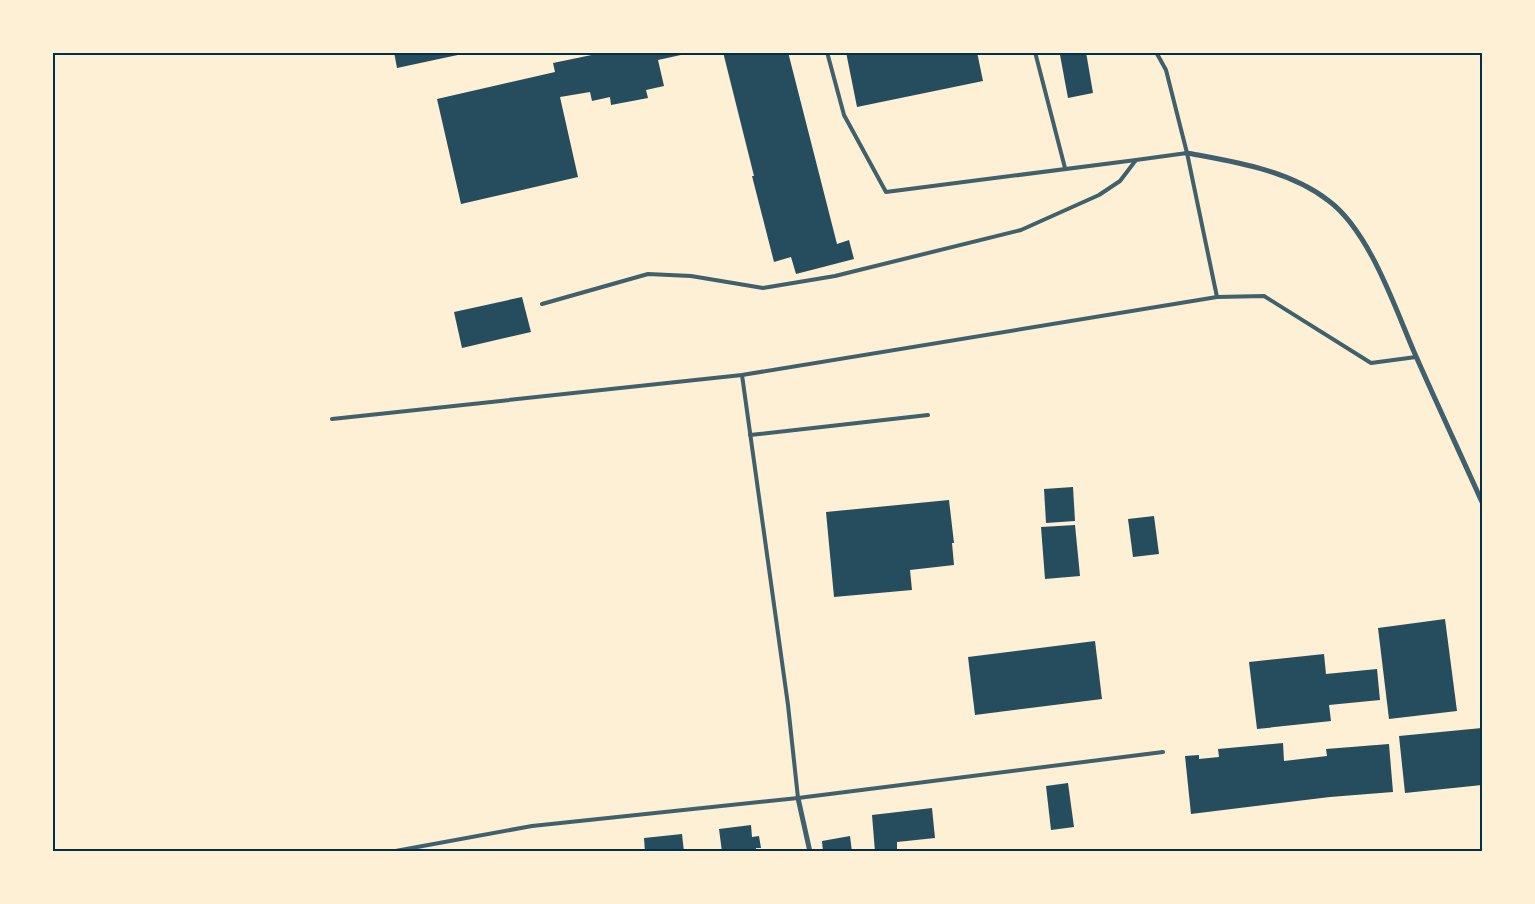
<svg xmlns="http://www.w3.org/2000/svg" width="1535" height="904" font-family="Commissioner,sans-serif">
<style>
.building{fill:#264d5e}
.lines{fill:none;stroke-linecap:round;stroke-linejoin:round}
.service{stroke:#3f606c;stroke-width:4}
.minor{stroke:#3f606c;stroke-width:5}
.neatline{fill:none;stroke:#003049;stroke-width:2}
</style>
<rect width="100%" height="100%" fill="#fdf0d5"/>
<g class="building">
<polygon points="394,52 467,52 467,53 397,68"/>
<polygon points="606,52 690,53 658,60 664,86 646,90 648,98 611,105 610,97 592,101 590,92 560,97 578,177 461,204 437,99 555,72 553,63"/>
<polygon points="723,52 788,52 837,244 849,240 854,259 796,274 791,257 774,262 752,176 754,176"/>
<polygon points="846,52 977,52 983,81 857,107"/>
<polygon points="1075,52 1086,52 1093,93 1068,98 1060,55"/>
<polygon points="522,297 531,332 462,348 454,312"/>
<polygon points="1073,487 1075,521 1046,523 1044,489"/>
<polygon points="949,500 954,543 952,543 954,565 910,570 912,590 834,597 826,512"/>
<polygon points="1154,516 1159,554 1133,557 1128,519"/>
<polygon points="1075,525 1080,576 1045,579 1041,527"/>
<polygon points="1445,619 1457,711 1389,719 1378,628"/>
<polygon points="1095,641 1102,699 975,715 968,657"/>
<polygon points="1324,654 1326,674 1377,669 1380,700 1329,705 1331,721 1257,729 1249,662"/>
<polygon points="1482,728 1482,785 1405,793 1399,736"/>
<polygon points="1283,743 1284,761 1327,756 1326,749 1389,744 1393,792 1330,797 1191,814 1185,756 1199,755 1199,759 1219,757 1218,749"/>
<polygon points="1068,783 1074,827 1051,830 1046,786"/>
<polygon points="932,808 935,838 897,842 897,850 875,852 872,815"/>
<polygon points="751,825 752,837 759,836 761,848 756,848 756,852 722,852 719,829"/>
<polygon points="682,834 684,852 645,852 644,838"/>
<polygon points="850,836 852,852 823,852 822,841"/>
</g>
<g class="lines">
<g class="service">
<polyline points="827,52 844,115 886,192 1136,160"/>
<polyline points="1035,52 1065,168"/>
<polyline points="1156,52 1166,70 1187,153"/>
<polyline points="542,304 648,274 691,276 763,288 835,276 1021,230 1099,195 1120,181 1136,160 1187,153 1217,297"/>
<polyline points="742,375 788,705 798,798"/>
<polyline points="332,419 742,375 1217,297 1264,296 1371,363 1416,357"/>
<polyline points="750,435 928,415"/>
<polyline points="390,852 532,826 798,798 1163,752"/>
</g>
<g class="minor">
<path d="M1187 153C1235 162 1289 170 1329 201 1370 232 1395 308 1415 354 1437 404 1460 453 1482 502"/>
<polyline points="798,798 810,852"/>
</g>
</g>
<rect width="1535" height="904" fill="none" stroke="#fdf0d5" stroke-width="108"/>
<rect x="54" y="54" width="1427" height="796" class="neatline"/>
</svg>
